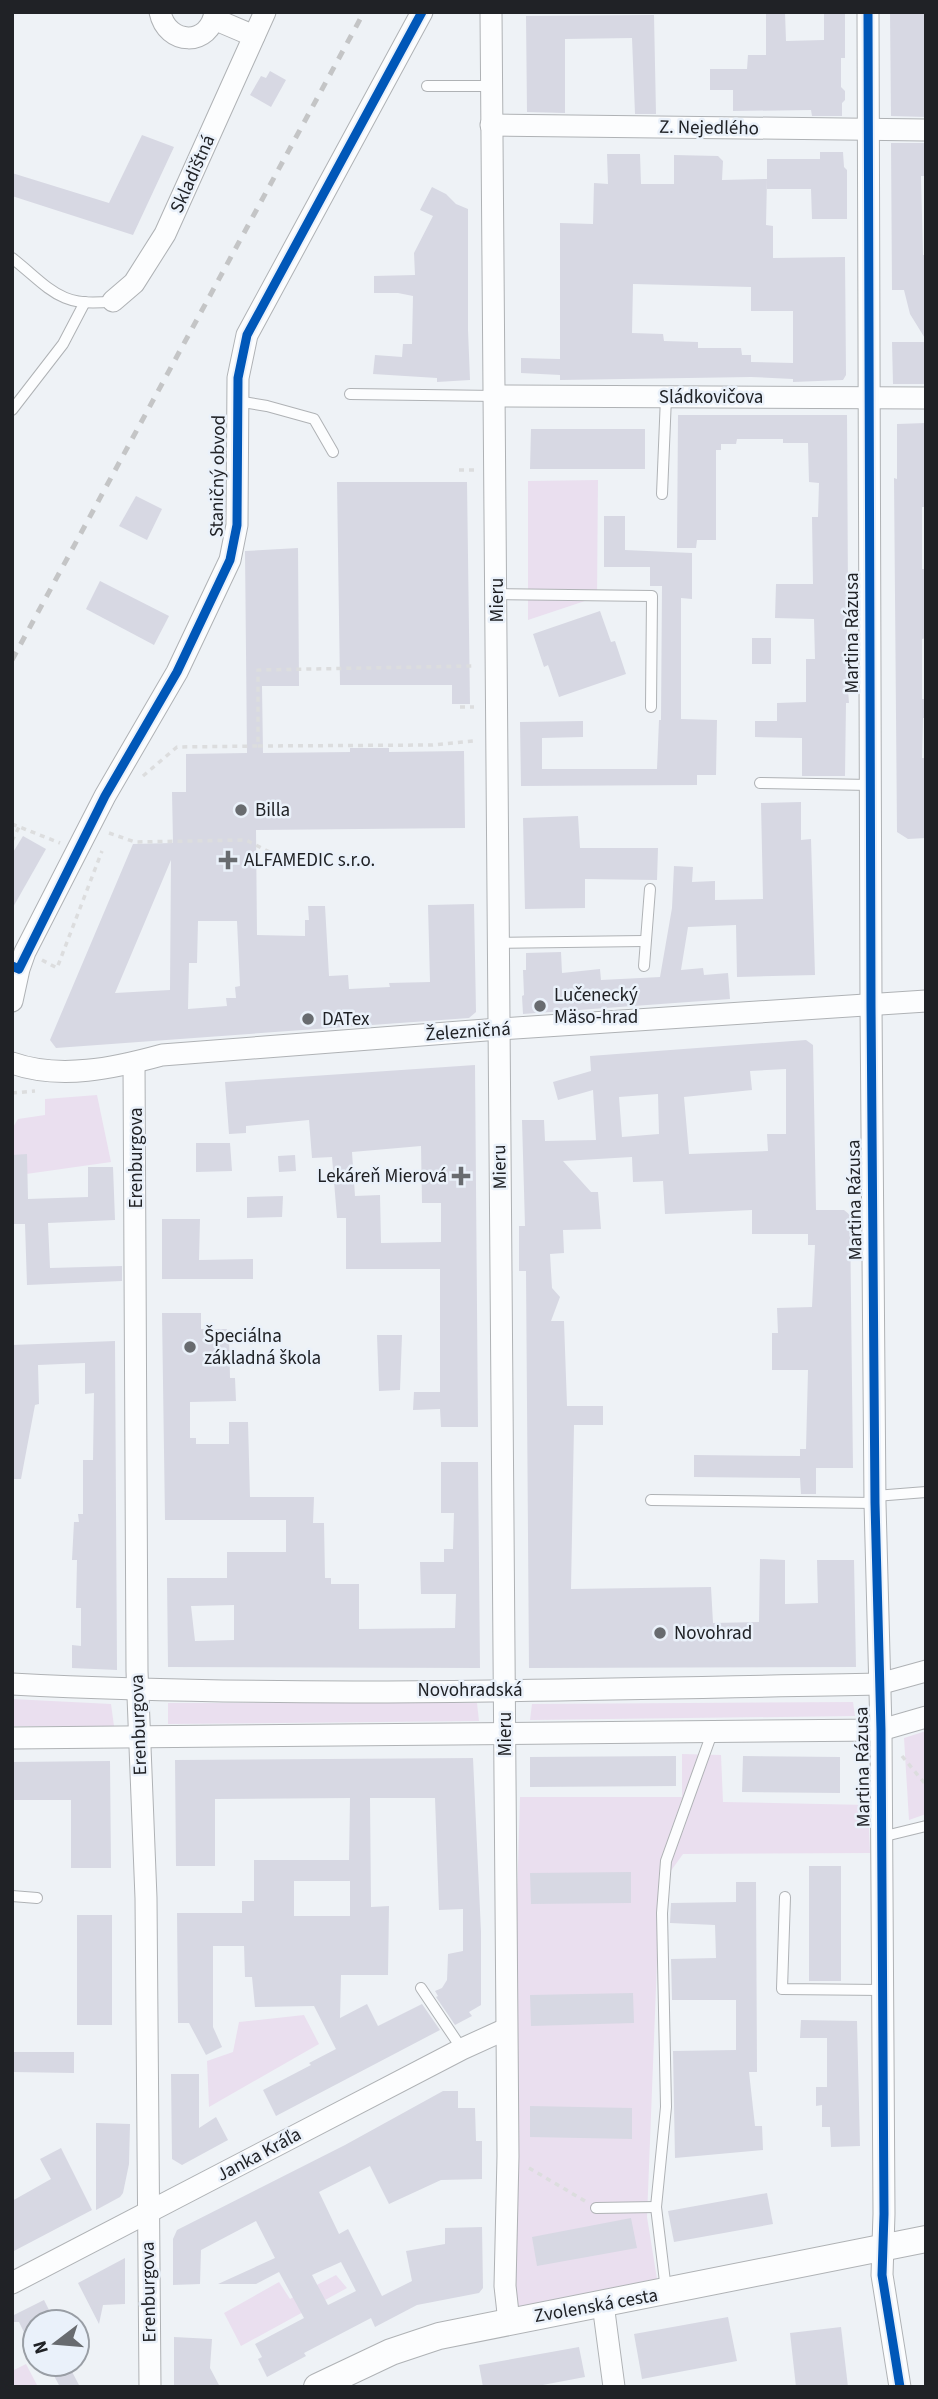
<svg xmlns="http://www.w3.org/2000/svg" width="938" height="2399" font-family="'Source Sans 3',sans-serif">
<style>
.green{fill:#eadfef}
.building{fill:#d7d8e3;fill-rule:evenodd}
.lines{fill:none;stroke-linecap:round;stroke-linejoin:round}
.service-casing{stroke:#afb2b5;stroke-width:12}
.minor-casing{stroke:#afb2b5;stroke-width:23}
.tertiary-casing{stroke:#afb2b5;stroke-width:28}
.path{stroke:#dcddde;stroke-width:3.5;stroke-dasharray:5 5;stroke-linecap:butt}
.service{stroke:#fcfdfe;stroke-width:10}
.minor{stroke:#fcfdfe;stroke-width:21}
.tertiary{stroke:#fcfdfe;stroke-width:26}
.rail{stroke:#c4c5c6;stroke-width:5;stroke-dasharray:9 9;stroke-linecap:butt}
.cycleway-casing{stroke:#eaf1fa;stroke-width:13}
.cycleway{stroke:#0057b8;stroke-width:9}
.poi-dot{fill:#686b6f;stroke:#eaf1fa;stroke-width:2.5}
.labels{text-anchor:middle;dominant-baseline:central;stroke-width:5;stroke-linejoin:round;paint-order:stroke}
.street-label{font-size:19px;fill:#202226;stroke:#eaf1fa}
.poi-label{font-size:19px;fill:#202226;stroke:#eaf1fa;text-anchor:start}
</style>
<rect width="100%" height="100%" fill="#eef2f6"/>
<g class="green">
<polygon points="598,480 597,597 528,620 528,481"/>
<polygon points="97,1095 111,1162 12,1176 12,1129 18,1119 45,1115 45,1099"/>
<polygon points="12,1699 111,1704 114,1726 12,1726"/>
<polygon points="853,1702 855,1716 530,1720 532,1704"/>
<polygon points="168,1703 477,1703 479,1721 168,1724"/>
<polygon points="926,1731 926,1814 909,1820 904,1738"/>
<polygon points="682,1754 721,1755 723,1802 868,1805 870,1853 683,1854 660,1886 647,2217 657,2279 505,2309 520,1797 682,1797"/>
<polygon points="304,2015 319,2044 209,2107 207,2061 233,2052 239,2022"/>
<polygon points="336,2275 347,2288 241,2346 224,2313 279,2282 290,2299"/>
<polygon points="26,2364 38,2387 12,2387 12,2371"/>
</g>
<g class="building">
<polygon points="766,12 785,12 786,41 824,40 824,12 845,12 845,58 841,58 841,87 845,91 845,100 842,103 842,116 812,116 811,110 733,111 733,90 710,90 710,69 747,69 748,55 766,55"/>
<polygon points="890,12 924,12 926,117 891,116"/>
<polygon points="654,15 656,114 635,114 632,38 565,39 565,113 527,112 526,16"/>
<polygon points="270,71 286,80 271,107 250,95 261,76 266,78"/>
<polygon points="142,135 174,147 133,235 12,196 12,173 109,203"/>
<polygon points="891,143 926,143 926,176 921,176 923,255 926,255 926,340 910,314 904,290 892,290"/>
<polygon points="820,152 843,152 844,167 847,170 847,219 812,219 811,189 767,189 767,159 820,159"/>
<path d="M607 154H640L641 184H674V155L718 156 723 161 722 180 767 179 766 225 773 226V258L845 257 846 375 843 380 793 382V379L751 377 560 380V375L521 373V358L560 359V223L593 224 594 183 608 184ZM633 284 751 287V311H793V363L751 362V355H742L741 348H698V342L664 341 663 334 632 333Z"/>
<polygon points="432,187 446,194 456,204 468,209 468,330 470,380 437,382 437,378 373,374 375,355 402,357 403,344 412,344 413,296 398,293 374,293 374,276 415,275 414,253 433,216 420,210"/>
<polygon points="892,342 926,342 926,384 893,384"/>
<polygon points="678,415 847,415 848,598 846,663 849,703 846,703 845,776 802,776 802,738 755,737 755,721 777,721 777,703 806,702 806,659 815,659 814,619 775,618 776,584 813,584 812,517 818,517 819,483 809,482 808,443 783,443 783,439 737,439 736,444 721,444 721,450 716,450 716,540 697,540 696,548 677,548"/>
<polygon points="926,423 926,507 922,507 922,569 926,569 926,638 922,639 922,699 926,699 926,718 923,718 922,758 926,758 926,838 908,839 897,832 894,478 897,479 897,424"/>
<polygon points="531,429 645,429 645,469 530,469"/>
<polygon points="337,482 467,482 470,704 452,704 452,685 340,685"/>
<polygon points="136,496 162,509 147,540 119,526"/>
<polygon points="604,516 625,516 625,550 692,553 692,599 681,598 681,719 717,720 716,775 697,775 697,785 521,786 520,722 583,721 583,737 542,738 542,769 657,769 659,720 661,720 662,586 650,586 650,567 604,567"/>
<path d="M298 548 299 686H262L263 753 350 752V748H389V752L464 751 465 828 256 830 257 935 305 936V920H309L308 906H325L329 976 348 975 349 989 390 987 389 983 430 982 428 905 474 904 476 1012 469 1018 56 1048 50 1040 133 844 173 843 172 792H186V754L247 753 245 551ZM171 860 170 990 115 993ZM198 921H237L240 986 235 987 236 998H226L227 1006 188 1009 189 963H197Z"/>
<polygon points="100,581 169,616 154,645 86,609"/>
<polygon points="600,611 611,642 615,641 626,674 559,697 548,665 544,667 533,634"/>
<rect x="752" y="638" width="19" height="26"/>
<polygon points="801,802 801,840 811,839 815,975 737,977 736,925 688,927 681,970 703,968 704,975 728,973 730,999 523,1014 522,996 524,995 523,970 526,970 526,953 561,952 562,973 600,969 601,980 660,977 672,908 674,866 693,867 692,882 715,881 715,900 763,899 761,803"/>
<polygon points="578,816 580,848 658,848 657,880 585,879 585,908 525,909 523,818"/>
<polygon points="23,836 46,849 12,909 12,854"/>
<path d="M806 1040 813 1045 816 1210H844L850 1215 853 1468H816V1494H801L800 1478 694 1477V1455L800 1456V1449H806L808 1370H772V1333H778L777 1308 812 1307 815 1245H808V1234H752V1210L665 1214 663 1181 633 1182 632 1157 563 1161 591 1192H598L601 1229 563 1230 564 1253 550 1254 552 1288 560 1297 551 1321H564L567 1406H603V1425H574L571 1589 711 1587 713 1623 759 1622 760 1559 785 1560V1604L818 1603 817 1560H854L856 1667 529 1668 526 1271H519V1226H525L522 1120H544L545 1141 596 1140 593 1090 558 1100 553 1082 591 1071 590 1056ZM786 1069V1134H767L768 1151 689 1154 684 1097 752 1090 750 1071ZM658 1094 659 1134 622 1137 619 1097Z"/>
<path d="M475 1065 478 1427H441L440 1409 413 1410 414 1392H440V1269H346V1218H337L332 1157 312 1158 309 1120 246 1126V1133L229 1134 225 1082ZM421 1146 422 1203H441V1242L381 1243 380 1195 355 1196 352 1152Z"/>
<polygon points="196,1143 230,1143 232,1171 196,1172"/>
<polygon points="27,1154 28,1199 88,1197 88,1167 113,1167 115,1220 48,1223 50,1268 122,1266 122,1281 27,1285 25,1224 12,1224 12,1155"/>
<polygon points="295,1155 296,1171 279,1172 278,1156"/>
<polygon points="283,1196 282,1217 247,1218 247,1197"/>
<polygon points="162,1219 200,1219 199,1260 253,1259 253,1279 162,1279"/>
<path d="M162 1313H201V1329H227L226 1332H229L230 1378H235L236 1401 190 1402V1438H196V1444H229V1422H248L250 1497H314L313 1523H324L325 1578H331V1584H359V1629L455 1628 456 1594H421L420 1562H444V1549H453L454 1513H441V1462H478L480 1668 168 1667 167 1578H227V1552H286V1520H165ZM234 1605V1640L195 1641 191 1606Z"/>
<polygon points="377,1335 402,1335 400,1390 379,1391"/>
<polygon points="115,1341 117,1670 72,1668 72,1645 81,1646 81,1608 76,1608 77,1560 72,1560 74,1522 79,1522 78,1514 83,1514 83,1460 93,1460 94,1393 85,1394 85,1363 38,1365 39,1404 35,1405 21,1479 12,1479 12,1345"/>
<polygon points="676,1756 676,1786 530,1787 530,1757"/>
<polygon points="743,1756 840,1757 840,1793 742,1792"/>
<path d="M473 1758 481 1932V2005L469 2012 472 2016 455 2025 436 1997 438 1996 435 1991 442 1988 447 1980 448 1954 463 1951V1909L439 1910 435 1798H370L371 1907 389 1906 388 1975H341L340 2018 367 2004 378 2026 422 2004 440 2030 276 2116 263 2090 311 2065 309 2063 336 2049 314 2006 255 2007 252 1977H245L244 1946H213V2027L222 2047 206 2055 189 2023H178L177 1913H242V1901H254V1860H349L350 1798 215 1799V1866H176L175 1760ZM294 1881H350V1916H294Z"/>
<polygon points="110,1761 111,1868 71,1868 71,1800 12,1800 12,1762"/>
<rect x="809" y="1866" width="32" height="115"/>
<polygon points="631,1872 631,1903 531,1904 530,1873"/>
<polygon points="736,1882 756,1882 757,2072 749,2072 755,2126 762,2126 763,2150 675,2158 673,2051 736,2050 736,2000 672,2000 671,1959 716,1958 715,1925 670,1923 671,1903 736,1902"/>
<rect x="77" y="1915" width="35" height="110"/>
<polygon points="633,1993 634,2023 531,2026 530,1995"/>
<polygon points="801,2020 857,2021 860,2146 831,2147 830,2127 822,2127 822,2105 816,2106 816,2087 827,2087 827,2038 800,2038"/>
<polygon points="12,2052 74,2052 74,2073 12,2072"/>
<polygon points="171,2074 199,2074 199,2128 216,2117 228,2140 182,2165 172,2159"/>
<path d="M443 2091H458V2108H475L476 2141H482V2179L441 2180 389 2204 370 2166 319 2192 339 2234 348 2229 382 2296 412 2281 406 2251 445 2244V2228L482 2227 483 2288 479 2293 417 2305 375 2327 371 2318 304 2353 306 2356 267 2377 258 2359 262 2357 255 2344 304 2318 279 2272 256 2284H218L275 2258 256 2221 201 2250 200 2284 173 2285V2239L177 2230 345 2145ZM341 2262 356 2291 328 2305 312 2275Z"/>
<polygon points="530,2106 632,2108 632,2139 530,2137"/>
<polygon points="96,2123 130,2124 129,2164 123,2193 120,2197 96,2210"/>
<polygon points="61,2148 92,2210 12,2252 12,2201 51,2179 40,2159"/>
<polygon points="767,2193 773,2224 674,2242 668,2211"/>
<polygon points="631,2218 637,2248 537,2266 532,2237"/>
<polygon points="125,2258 125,2304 103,2305 99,2324 78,2283"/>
<polygon points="44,2300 55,2322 35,2322 35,2355 19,2322 12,2322 12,2316"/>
<polygon points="728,2317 737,2361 642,2379 634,2334"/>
<polygon points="841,2327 848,2387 796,2387 790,2333"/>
<polygon points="174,2337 212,2339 210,2368 220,2387 174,2387"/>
<polygon points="579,2347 585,2377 532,2387 483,2387 479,2365"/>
<polygon points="68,2364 80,2387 60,2387 52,2372"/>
</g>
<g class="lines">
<defs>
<g id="service">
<polyline points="427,86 491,86"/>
<path d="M12 258C50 288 60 309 113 301"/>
<polyline points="350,394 496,396"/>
<polyline points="237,401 267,406 314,419 333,452"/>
<polyline points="12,410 63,344 85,302"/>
<polyline points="662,494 666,397"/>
<polyline points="497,594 652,596 651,707"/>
<polyline points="760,783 870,785"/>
<polyline points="498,943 644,941"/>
<polyline points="644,966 650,889"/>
<polyline points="875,1496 926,1492"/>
<polyline points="651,1500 875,1503"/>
<polyline points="881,1837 926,1826"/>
<polyline points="12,1896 37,1898"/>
<polyline points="785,1897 782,1989 882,1990"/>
<polyline points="421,1988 462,2049"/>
<polyline points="596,2208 656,2207"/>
<polyline points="666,2290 656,2207 666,2107 662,1913 666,1861 712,1733"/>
</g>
<g id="minor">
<path d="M160 12C167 46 210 47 215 12"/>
<polyline points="491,12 508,2156 505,2286 509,2322"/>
<polyline points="868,12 871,1006 875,1503 881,1730 884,2214 882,2275 900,2387"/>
<polyline points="214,19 254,36"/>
<polyline points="491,125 926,130"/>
<polyline points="113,301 134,283 165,234 265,12"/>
<polyline points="496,396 926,398"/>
<polyline points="12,1001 19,969 25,952 105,796 177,672 230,560 237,525 238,378 247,335 422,12"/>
<path d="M12 1063C60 1080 115 1068 162 1055L499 1029 926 1001"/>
<polyline points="134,1063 137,1671 146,1898 150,2387"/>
<path d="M12 1684C300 1699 590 1689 879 1684L926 1671"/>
<polyline points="12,1738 881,1730 926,1717"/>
<polyline points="12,2283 462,2049 506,2029"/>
<polyline points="603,2304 614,2387"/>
</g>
<polyline id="tertiary" points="317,2387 391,2352 439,2336 926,2239"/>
</defs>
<use href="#service" class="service-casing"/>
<use href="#minor" class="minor-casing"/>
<use href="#tertiary" class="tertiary-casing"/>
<g class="path">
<polyline points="459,470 474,470"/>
<polyline points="460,707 474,707"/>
<polyline points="258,746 432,745 474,741"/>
<polyline points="143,776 177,747 258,746 258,670 473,666"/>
<polyline points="12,824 60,843"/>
<polyline points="109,833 135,842 246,840 283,859"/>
<polyline points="12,841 19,827"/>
<polyline points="42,960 57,968 102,851"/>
<polyline points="12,1093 35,1091"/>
<polyline points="902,1756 926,1785"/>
<polyline points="529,2168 585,2201"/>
</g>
<use href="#service" class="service"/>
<use href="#minor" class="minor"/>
<use href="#tertiary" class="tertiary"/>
<polyline class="rail" points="12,660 364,12"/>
<defs>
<g id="cycleway">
<polyline points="868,12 871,1006 875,1503 881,1730 884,2214 882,2275 900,2387"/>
<polyline points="12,966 19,969 105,796 177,672 230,560 237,525 238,378 247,335 422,12"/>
</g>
</defs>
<use href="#cycleway" class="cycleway-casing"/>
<use href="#cycleway" class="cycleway"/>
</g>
<g class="poi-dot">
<circle cx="241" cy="810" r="7"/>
<path d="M224.5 849.5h7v7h7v7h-7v7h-7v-7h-7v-7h7z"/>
<circle cx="540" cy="1006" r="7"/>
<circle cx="308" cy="1019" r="7"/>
<path d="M457.5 1165.5h7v7h7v7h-7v7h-7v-7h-7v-7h7z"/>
<circle cx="190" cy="1347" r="7"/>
<circle cx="660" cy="1633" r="7"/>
</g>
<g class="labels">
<g class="street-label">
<text transform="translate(709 128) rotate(1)">Z. Nejedlého</text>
<text transform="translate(193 174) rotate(-66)">Skladištná</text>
<text x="711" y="397">Sládkovičova</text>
<text transform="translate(218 476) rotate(-89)">Staničný obvod</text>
<text transform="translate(497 600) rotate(-90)">Mieru</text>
<text transform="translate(852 633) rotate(-90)">Martina Rázusa</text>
<text transform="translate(468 1032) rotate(-4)">Železničná</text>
<text transform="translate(136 1158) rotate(-90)">Erenburgova</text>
<text transform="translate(500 1167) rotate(-91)">Mieru</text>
<text transform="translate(855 1200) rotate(-91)">Martina Rázusa</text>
<text x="470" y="1690">Novohradská</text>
<text transform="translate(139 1725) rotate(-92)">Erenburgova</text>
<text transform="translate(505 1734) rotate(-90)">Mieru</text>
<text transform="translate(863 1767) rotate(-91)">Martina Rázusa</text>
<text transform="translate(259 2155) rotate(-28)">Janka Kráľa</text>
<text transform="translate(149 2292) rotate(-91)">Erenburgova</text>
<text transform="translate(596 2306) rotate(-10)">Zvolenská cesta</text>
</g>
<g class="poi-label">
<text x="255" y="810">Billa</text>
<text x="244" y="860">ALFAMEDIC s.r.o.</text>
<text x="554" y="995">Lučenecký<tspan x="554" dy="22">Mäso-hrad</tspan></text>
<text x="322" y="1019">DATex</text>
<text x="447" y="1176" text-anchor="end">Lekáreň Mierová</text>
<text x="204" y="1336">Špeciálna<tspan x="204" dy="22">základná škola</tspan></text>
<text x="674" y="1633">Novohrad</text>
</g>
</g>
<rect width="938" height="2399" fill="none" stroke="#202226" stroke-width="28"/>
<g transform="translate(56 2343) rotate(254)"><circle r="33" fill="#eaf1fa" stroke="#999ea5" stroke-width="2"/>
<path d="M0-5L12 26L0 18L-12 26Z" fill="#686b6f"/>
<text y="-10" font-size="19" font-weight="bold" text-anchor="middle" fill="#202226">N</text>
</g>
</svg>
